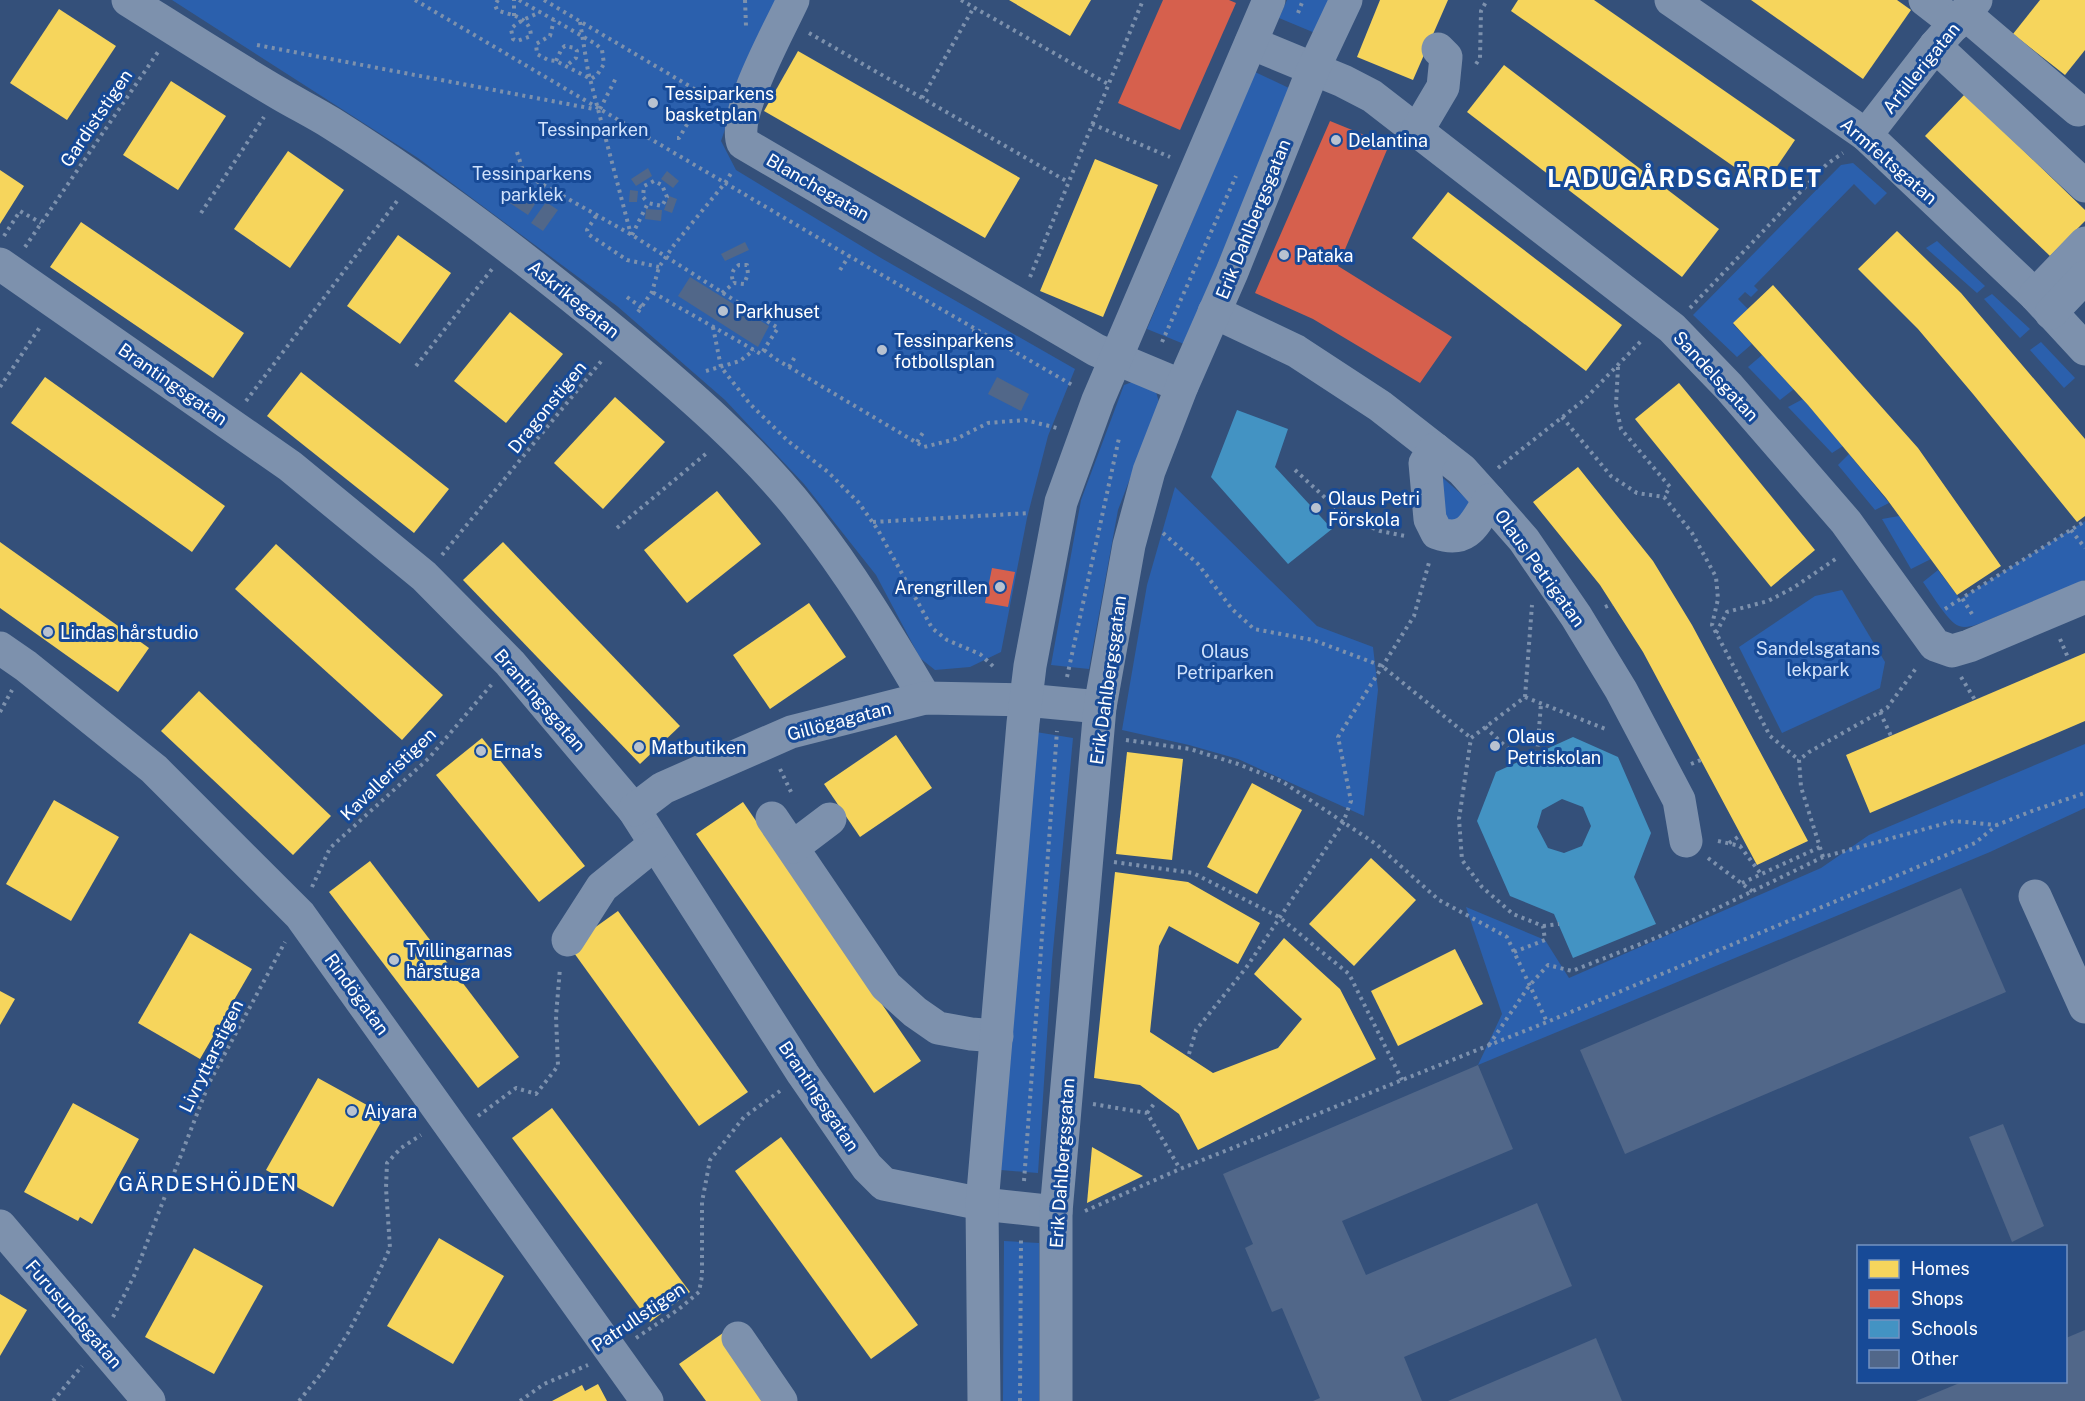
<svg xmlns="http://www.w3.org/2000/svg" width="2085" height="1401" font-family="'Public Sans',sans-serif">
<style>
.green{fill:#2b60ad}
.homes{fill:#f6d55c}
.shops{fill:#d6604d}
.schools{fill:#4393c3;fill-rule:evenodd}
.building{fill:#516789}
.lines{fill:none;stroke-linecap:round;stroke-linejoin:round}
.path{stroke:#7d91ad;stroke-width:4;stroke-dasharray:3 4.5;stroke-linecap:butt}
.minor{stroke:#7d91ad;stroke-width:33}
.poi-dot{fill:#b8c2d0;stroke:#174a97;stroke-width:2}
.labels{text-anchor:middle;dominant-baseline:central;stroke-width:6;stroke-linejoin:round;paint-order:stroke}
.street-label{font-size:18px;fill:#fff;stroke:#174a97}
.poi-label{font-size:18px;fill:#fff;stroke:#174a97;text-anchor:start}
.park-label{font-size:18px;fill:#d0e2fc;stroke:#174a97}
.neighbourhood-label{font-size:20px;letter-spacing:1.5px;fill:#fff;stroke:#174a97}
.district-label{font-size:24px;font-weight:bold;letter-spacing:1.5px;fill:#fff;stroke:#174a97}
</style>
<rect width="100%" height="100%" fill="#34507a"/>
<g class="green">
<polygon points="172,0 781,0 734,103 721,141 736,170 881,258 1075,369 1048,436 1027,518 1001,652 970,667 935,670 920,658 876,575 804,484 725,400 617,306 418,158"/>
<polygon points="1287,0 1329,0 1315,33 1279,18"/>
<polygon points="1255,72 1291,89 1184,344 1147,329"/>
<polygon points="1853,163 1887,193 1875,205 1854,184 1754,286 1758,290 1751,297 1745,292 1738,299 1748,309 1733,324 1752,344 1737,357 1693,315 1841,165"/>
<polygon points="1937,241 1985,286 1977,293 1926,248"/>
<polygon points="1992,294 2030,329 2020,338 1984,299"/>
<polygon points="2041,342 2075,378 2064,388 2030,350"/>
<polygon points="1762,355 1794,389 1780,400 1748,367"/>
<polygon points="1135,381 1156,392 1159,402 1118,510 1089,669 1051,665 1081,500 1124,385"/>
<polygon points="1803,399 1843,446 1832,453 1788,407"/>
<polygon points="1849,454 1889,503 1875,510 1838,465"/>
<polygon points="1437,473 1474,505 1470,517 1440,524"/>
<polygon points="1175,487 1317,626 1373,647 1378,690 1364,816 1238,759 1189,745 1122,730 1147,585"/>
<polygon points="1899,516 1931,559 1911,569 1882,519"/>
<path d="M2085 521V580L1986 621C1978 624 1968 629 1959 626 1948 622 1931 593 1923 582L1938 570 1960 599Z"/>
<polygon points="1842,590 1885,662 1880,688 1782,733 1739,647 1815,596"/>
<polygon points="1036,732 1073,738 1052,961 1038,1173 1001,1170"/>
<polygon points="2085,744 2085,808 1990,852 1478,1065 1502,1014 1466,907 1545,940 1569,978 1821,868 1869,835"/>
<polygon points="1004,1241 1039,1243 1039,1401 1003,1401"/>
</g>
<g class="homes">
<polygon points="1009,0 1091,0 1070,36"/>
<polygon points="1380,0 1448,0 1413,80 1357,57"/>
<polygon points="1518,0 1594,0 1795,140 1763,187 1511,11"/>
<polygon points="1751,0 1897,0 1911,10 1863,79"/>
<polygon points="2040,0 2085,0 2085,50 2065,75 2013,34"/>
<polygon points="59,9 116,46 67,120 10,83"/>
<polygon points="798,51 1020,178 985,238 764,111"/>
<polygon points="1504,65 1719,229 1682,277 1467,112"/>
<polygon points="171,81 226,116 178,190 123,155"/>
<polygon points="1965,94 2085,210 2085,221 2050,256 1925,136"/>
<polygon points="288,151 344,190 290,268 234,229"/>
<polygon points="1095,159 1158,185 1103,317 1040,291"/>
<polygon points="0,170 24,186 0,224"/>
<polygon points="1448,192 1622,325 1586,371 1412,238"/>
<polygon points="81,222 244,333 213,378 50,267"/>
<polygon points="1897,231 1961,293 2085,439 2085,516 2077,522 1973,394 1918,329 1858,269"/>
<polygon points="398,235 451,273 400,344 347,306"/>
<polygon points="1773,285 1918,448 2001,566 1957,595 1886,498 1808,405 1733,323"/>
<polygon points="510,312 563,354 506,423 454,381"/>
<polygon points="301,372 449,489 414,533 267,416"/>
<polygon points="45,377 225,506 192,552 11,423"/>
<polygon points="1679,383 1815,550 1771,587 1635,419"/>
<polygon points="615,397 665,442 603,509 554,463"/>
<polygon points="1578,467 1653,561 1692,625 1808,841 1757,865 1643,652 1600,585 1533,502"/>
<polygon points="717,491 761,544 687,603 644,550"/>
<polygon points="0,542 149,648 118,692 0,608"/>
<polygon points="503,542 680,726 640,764 463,580"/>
<polygon points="276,544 443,695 402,740 235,589"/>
<polygon points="809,603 846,657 770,709 733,655"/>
<polygon points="2085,653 2085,721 1870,813 1846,755"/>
<polygon points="199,691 331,816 293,855 161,731"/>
<polygon points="896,735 932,788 860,837 824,784"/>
<polygon points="482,738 585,866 539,902 436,775"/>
<polygon points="1127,752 1183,759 1172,860 1116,854"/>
<polygon points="1252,783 1302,810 1257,894 1207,867"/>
<polygon points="54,800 119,837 71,921 6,884"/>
<polygon points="743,802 921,1061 874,1093 696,834"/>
<polygon points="1371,858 1416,900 1354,966 1309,924"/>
<polygon points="370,861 519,1057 478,1088 329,892"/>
<polygon points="1115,872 1188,882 1260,923 1238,964 1169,926 1159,946 1150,1032 1213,1073 1278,1048 1302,1019 1254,974 1284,938 1340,989 1376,1059 1198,1150 1179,1114 1140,1085 1094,1078"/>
<polygon points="618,911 748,1092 699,1126 569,946"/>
<polygon points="190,933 252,969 200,1059 138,1023"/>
<polygon points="1455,949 1483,1004 1398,1046 1371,991"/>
<polygon points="0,991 15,999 0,1025"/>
<polygon points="318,1078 385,1115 333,1207 266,1170"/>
<polygon points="73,1103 139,1139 92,1224 80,1217 78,1221 24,1192"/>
<polygon points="552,1108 690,1292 650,1322 512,1138"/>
<polygon points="781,1137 918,1325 871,1359 735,1171"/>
<polygon points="1092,1147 1143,1176 1087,1203"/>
<polygon points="439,1238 504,1276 453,1364 387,1326"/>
<polygon points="194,1248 263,1286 214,1374 145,1337"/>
<polygon points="0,1294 27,1310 0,1356"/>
<polygon points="723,1333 771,1401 706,1401 679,1364"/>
<polygon points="598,1384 607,1401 552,1401 582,1385 585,1391"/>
</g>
<g class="shops">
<polygon points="1163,0 1229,0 1236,3 1180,130 1118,103"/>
<polygon points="1330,121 1389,145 1338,266 1452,337 1420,383 1313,319 1255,293"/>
<polygon points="992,568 1015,572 1008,607 985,603"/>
</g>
<g class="schools">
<polygon points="1237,410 1288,429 1275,467 1332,529 1288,564 1211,477"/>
<path d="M1573 737 1618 757 1651 833 1634 877 1656 924 1573 958 1554 914 1510 896 1477 821 1496 772ZM1562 799 1583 807 1591 826 1582 846 1564 853 1548 848 1537 827 1542 810Z"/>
</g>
<g class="building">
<polygon points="648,168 652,176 636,186 631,179"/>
<polygon points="667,171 679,181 673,188 661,179"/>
<polygon points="515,190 535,204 528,215 507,201"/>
<polygon points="630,190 638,191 637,202 629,202"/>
<polygon points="669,196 677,199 672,213 664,210"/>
<polygon points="546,202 558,210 543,231 531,223"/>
<polygon points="646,209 662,210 661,221 645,219"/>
<polygon points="745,242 749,250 725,261 721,254"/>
<polygon points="690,277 769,326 758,347 678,296"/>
<polygon points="997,377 1029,394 1021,411 988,394"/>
<polygon points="1961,888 2006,992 1625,1154 1580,1050"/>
<polygon points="1478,1065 1513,1149 1342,1221 1366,1275 1537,1203 1572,1286 1404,1357 1422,1401 1313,1401 1320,1398 1282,1308 1272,1312 1245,1248 1253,1244 1223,1174"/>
<polygon points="2003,1124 2044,1226 2012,1242 1969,1137"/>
<polygon points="2085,1330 2085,1401 1916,1401 1962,1382 2066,1382 2066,1338"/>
<polygon points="1596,1338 1622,1401 1448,1401"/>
</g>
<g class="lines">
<g class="path">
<polyline points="415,0 849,256 1074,386"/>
<path d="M498 0 495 5 497 10C512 16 530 16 531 36L517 41 513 39 511 29C518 21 530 17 540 12"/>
<polyline points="519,0 596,44 602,50 604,64 597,75 591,79 556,61 548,60 537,54 536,44 550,36 554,20"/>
<polyline points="544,0 718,103"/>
<polyline points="745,0 746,26"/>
<polyline points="961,0 1108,84"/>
<polyline points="1298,13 1303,0"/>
<polyline points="514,16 514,0"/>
<polyline points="580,22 588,71 631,235"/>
<polyline points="809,33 1068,182"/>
<polyline points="257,45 594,109"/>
<polyline points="556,61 562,48 565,46 575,48 577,51 576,58 566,66"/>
<polyline points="1476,64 1480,58 1481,11 1487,0"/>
<polyline points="922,98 974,7"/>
<polyline points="600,109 616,78"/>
<polyline points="1092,124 1170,157"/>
<polyline points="677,138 679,138 705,94"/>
<polyline points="517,152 524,174 632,235 778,328 761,354 652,292"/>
<polyline points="201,213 264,117"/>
<polyline points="596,216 587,230 588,234 627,260 659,267"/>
<polyline points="632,235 648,203 662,206 667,197 662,185 654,181 644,186 643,197 648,203"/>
<polyline points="4,236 20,211 41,223"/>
<polyline points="25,247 158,52"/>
<polyline points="840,270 849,256"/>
<polyline points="1030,277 1143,0"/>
<path d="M722 293 734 283 744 284 748 274 747 265H739C732 270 730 275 734 283"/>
<polyline points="627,297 642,308"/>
<polyline points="1690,308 1827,164 1843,153"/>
<polyline points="638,312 652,292 659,267 674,245 725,183 733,170"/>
<polyline points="713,327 721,367 750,404 788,441 828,472 859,503 878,530 932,628 947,640 980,654 996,669"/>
<polyline points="1162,342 1236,176"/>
<polyline points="967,346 975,329"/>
<polyline points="764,350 774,358 924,447 956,439 988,423 1025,420 1057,428"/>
<polyline points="416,366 492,269"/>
<polyline points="789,367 796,355"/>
<polyline points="1618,367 1616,405 1621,429 1670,487 1664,497"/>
<polyline points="706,371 740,361 754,350"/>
<polyline points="0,387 40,327"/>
<polyline points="246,401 397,201"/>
<polyline points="1562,417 1611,476 1637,493 1664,497 1692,533 1716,577 1718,599 1712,625 1770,736 1799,760"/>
<polyline points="917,442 924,431"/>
<polyline points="1498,468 1584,400 1642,340"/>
<polyline points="1295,470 1345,516 1380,531 1405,536"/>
<polyline points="873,522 1030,513"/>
<polyline points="617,528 708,452"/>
<polyline points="2071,530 2085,548"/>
<polyline points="1163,533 1198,564 1232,609 1254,629 1313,640 1382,666 1471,738"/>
<polyline points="442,555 603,359"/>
<polyline points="1605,607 1612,604"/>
<polyline points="1945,609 1962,598"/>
<polyline points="1972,614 1962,598 2085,521"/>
<polyline points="1716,633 1727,612 1768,601 1793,588 1837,558"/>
<polyline points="2060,639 2069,660"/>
<polyline points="1067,677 1119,438"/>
<polyline points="1961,677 1975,700"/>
<polyline points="1525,697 1608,730"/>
<polyline points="0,712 12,690"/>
<polyline points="1880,712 1891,736"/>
<polyline points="1485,727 1521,761"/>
<polyline points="1126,740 1190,749 1238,764 1283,782 1376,844 1439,900 1507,937 1547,1022"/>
<polyline points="1537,754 1541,704"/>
<polyline points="1691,764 1701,760"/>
<polyline points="780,769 792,794"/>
<polyline points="1718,841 1740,846 1761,874"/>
<polyline points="1729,843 1741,835"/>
<polyline points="1823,857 1801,787 1799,760 1809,752 1887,708 1917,667"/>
<polyline points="1708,858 1753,892"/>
<polyline points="1114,862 1193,873 1279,917 1349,974 1402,1080"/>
<polyline points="1742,883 1820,847"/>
<polyline points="312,887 330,848 429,758 492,684"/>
<polyline points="1543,926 1559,924"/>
<polyline points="1514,952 1545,940 1543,926 1513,914 1482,887 1462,860 1459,819 1471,738 1525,697 1532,605"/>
<polyline points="1489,1045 1529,986 1548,965 1572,971 1658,937 1823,857 1954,821 1997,825"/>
<polyline points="1189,1054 1196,1030 1246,968 1343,823 1351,801 1338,737 1414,616 1430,559"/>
<polyline points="1093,1104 1147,1113 1180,1169"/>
<polyline points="1147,1113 1154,1104"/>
<polyline points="478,1116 516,1088 536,1094 558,1066 556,1016 560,968"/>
<polyline points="1024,1181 1057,731"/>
<polyline points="1085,1211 1180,1169 1547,1022 1975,843 1997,825 2032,811 2085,793"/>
<polyline points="113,1317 134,1276 209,1083 285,942"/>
<polyline points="636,1338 679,1309 699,1292 702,1276 702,1202 710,1160 744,1117 780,1091"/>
<polyline points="53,1401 82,1366"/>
<polyline points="299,1401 324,1370 348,1333 371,1289 390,1248 386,1188 387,1163 401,1148 421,1135"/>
<polyline points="520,1401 544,1384 588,1365"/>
<polyline points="1020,1401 1021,1237"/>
</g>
<g class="minor">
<path d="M128 0C179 32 229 64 280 94 297 104 315 113 331 123 435 188 532 263 626 341 688 393 754 450 804 514 850 572 888 635 925 698"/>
<path d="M793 0C780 29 731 115 743 143L1096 350 1182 386"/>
<polyline points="1671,0 1866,135 2035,295 2085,349"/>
<polyline points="1925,0 1956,24"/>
<polyline points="1965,14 2078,110"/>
<polyline points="1251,43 1343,81 1372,96 1672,328 1729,387 1846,522 1935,645 1952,651 1969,646 2085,597"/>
<polyline points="1935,46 2085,186"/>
<polyline points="1417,131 1443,87 1446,57 1438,49"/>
<polyline points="1866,135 1935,46 1976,0"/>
<polyline points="0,264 290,466 424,576 510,663 634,810 803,1074 867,1167 884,1184 982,1204 1056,1212"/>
<polyline points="2035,295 2085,243"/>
<polyline points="1214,312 1296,351 1380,406 1462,470 1489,500 1524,540 1576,616 1621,690 1679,800 1686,841"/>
<polyline points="2051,313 2085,277"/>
<path d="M1435 449 1425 463 1430 519 1437 533C1468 544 1475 523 1489 500"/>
<polyline points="0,648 26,666 154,769 300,915 647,1401"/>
<polyline points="634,810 663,788 791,732 925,698 1025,700 1100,707"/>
<polyline points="772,818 886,986 915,1012 938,1028 971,1034 997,1036"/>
<polyline points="793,847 830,819"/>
<polyline points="2035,896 2085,1007"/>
<polyline points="568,940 602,887 655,844"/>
<polyline points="0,1226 149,1401"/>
<polyline points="738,1338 781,1401"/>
<polyline points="984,1401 982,1204 1023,723 1030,666 1061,502 1098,400 1269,0"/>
<polyline points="1056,1401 1056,1212 1100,707 1129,545 1149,471 1182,386 1232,272 1313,70 1346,0"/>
</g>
</g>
<g class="poi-dot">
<circle cx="653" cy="103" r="6"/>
<circle cx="1336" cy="140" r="6"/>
<circle cx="1284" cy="255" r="6"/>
<circle cx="723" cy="311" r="6"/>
<circle cx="882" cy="350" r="6"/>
<circle cx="1316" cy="508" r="6"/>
<circle cx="1000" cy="587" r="6"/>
<circle cx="48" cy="632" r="6"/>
<circle cx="1495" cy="746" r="6"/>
<circle cx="639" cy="747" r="6"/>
<circle cx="481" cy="751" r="6"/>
<circle cx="394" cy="960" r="6"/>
<circle cx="352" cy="1111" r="6"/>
</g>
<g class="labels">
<g class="street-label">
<text transform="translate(1921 68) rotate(-51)">Artillerigatan</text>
<text transform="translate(96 118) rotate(-56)">Gardiststigen</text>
<text transform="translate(1889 161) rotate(41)">Armfeltsgatan</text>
<text transform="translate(818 187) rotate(30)">Blanchegatan</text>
<text transform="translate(1253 219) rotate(-68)">Erik Dahlbergsgatan</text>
<text transform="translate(574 299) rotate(39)">Askrikegatan</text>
<text transform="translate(1716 376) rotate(47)">Sandelsgatan</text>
<text transform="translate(173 384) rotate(35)">Brantingsgatan</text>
<text transform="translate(547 407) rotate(-51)">Dragonstigen</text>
<text transform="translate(1540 568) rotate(54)">Olaus Petrigatan</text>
<text transform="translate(1108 680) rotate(-82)">Erik Dahlbergsgatan</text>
<text transform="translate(540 700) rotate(49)">Brantingsgatan</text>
<text transform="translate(839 721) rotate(-15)">Gillögagatan</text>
<text transform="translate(388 774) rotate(-44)">Kavalleristigen</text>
<text transform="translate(357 994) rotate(54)">Rindögatan</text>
<text transform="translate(211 1056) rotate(-64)">Livryttarstigen</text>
<text transform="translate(819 1096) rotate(56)">Brantingsgatan</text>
<text transform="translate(1062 1163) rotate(-86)">Erik Dahlbergsgatan</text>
<text transform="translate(74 1314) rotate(49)">Furusundsgatan</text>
<text transform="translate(638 1317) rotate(-34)">Patrullstigen</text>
</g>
<g class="poi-label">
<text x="665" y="93">Tessiparkens<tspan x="665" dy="21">basketplan</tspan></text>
<text x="1348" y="140">Delantina</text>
<text x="1296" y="255">Pataka</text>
<text x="735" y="311">Parkhuset</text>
<text x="894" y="340">Tessinparkens<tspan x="894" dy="21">fotbollsplan</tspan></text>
<text x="1328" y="498">Olaus Petri<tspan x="1328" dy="21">Förskola</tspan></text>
<text x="988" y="587" text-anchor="end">Arengrillen</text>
<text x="60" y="632">Lindas hårstudio</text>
<text x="1507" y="736">Olaus<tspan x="1507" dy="21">Petriskolan</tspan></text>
<text x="651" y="747">Matbutiken</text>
<text x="493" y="751">Erna's</text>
<text x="406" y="950">Tvillingarnas<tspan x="406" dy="21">hårstuga</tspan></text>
<text x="364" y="1111">Aiyara</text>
</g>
<g class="park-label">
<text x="593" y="129">Tessinparken</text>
<text x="532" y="173">Tessinparkens<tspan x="532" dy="21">parklek</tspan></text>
<text x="1818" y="648">Sandelsgatans<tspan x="1818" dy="21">lekpark</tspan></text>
<text x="1225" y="651">Olaus<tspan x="1225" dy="21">Petriparken</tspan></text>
</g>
<g class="neighbourhood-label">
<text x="208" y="1184">GÄRDESHÖJDEN</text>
</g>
<g class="district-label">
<text x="1685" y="178">LADUGÅRDSGÄRDET</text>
</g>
</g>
<rect x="1857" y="1245" width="210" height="138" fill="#174a97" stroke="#7492c1" stroke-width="1.5"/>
<rect x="1869" y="1260" width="30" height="18" fill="#f6d55c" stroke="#7492c1" stroke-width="1.5"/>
<text x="1911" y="1275" font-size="18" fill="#ffffff">Homes</text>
<rect x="1869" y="1290" width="30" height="18" fill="#d6604d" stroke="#7492c1" stroke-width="1.5"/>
<text x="1911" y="1305" font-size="18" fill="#ffffff">Shops</text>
<rect x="1869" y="1320" width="30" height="18" fill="#4393c3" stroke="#7492c1" stroke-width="1.5"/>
<text x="1911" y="1335" font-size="18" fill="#ffffff">Schools</text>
<rect x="1869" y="1350" width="30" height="18" fill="#516789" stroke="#7492c1" stroke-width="1.5"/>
<text x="1911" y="1365" font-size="18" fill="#ffffff">Other</text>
</svg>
